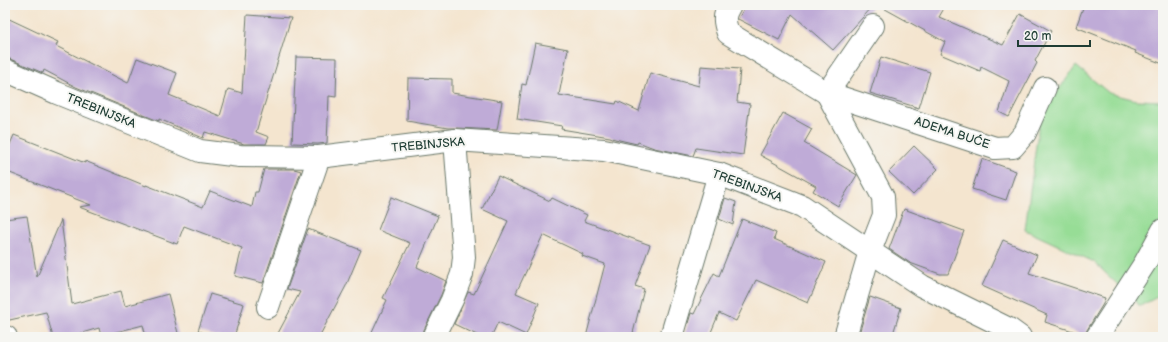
<svg xmlns="http://www.w3.org/2000/svg" width="1168" height="342" font-family="'Balsamiq Sans',sans-serif">
<style>
.green{fill:#97dd96;stroke:#5b8d65}
.building{fill:#bfabd7}
.lines{fill:none;stroke-linecap:round;stroke-linejoin:round}
.minor-casing{stroke:#6a786a;stroke-width:24}
.minor{stroke:#fff;stroke-width:22}
.labels{text-anchor:middle;dominant-baseline:central;stroke-width:4;stroke-linejoin:round;paint-order:stroke}
.street-label{font-size:12px;fill:#1f3d34;stroke:#f6f6f2}
</style>
<rect width="100%" height="100%" fill="#f6f6f2"/>
<filter id="ink" filterUnits="userSpaceOnUse"><feTurbulence type="fractalNoise" baseFrequency=".025" numOctaves="2"/><feDisplacementMap in="SourceGraphic" scale="8" xChannelSelector="R" yChannelSelector="G"/><feConvolveMatrix kernelMatrix="1 2 1 2 8 2 1 2 1" color-interpolation-filters="sRGB"/></filter>
<filter id="wash" filterUnits="userSpaceOnUse"><feTurbulence type="fractalNoise" baseFrequency=".012" numOctaves="4" result="noise"/><feDisplacementMap in="SourceGraphic" scale="16" xChannelSelector="R" yChannelSelector="G"/><feGaussianBlur stdDeviation="0.9" result="paint"/><feColorMatrix in="noise" values="0 0 0 0 0 0 0 0 0 0 0 0 0 0 0 0 0 1.4 0 .05"/><feComposite in="paint" operator="in"/></filter>
<g filter="url(#wash)">
<rect width="100%" height="100%" fill="#f4e5cf"/>
<polygon class="green" points="1076,66 1109,93 1136,100 1163,101 1163,294 1140,306 1094,262 1025,230 1040,115"/>
<g id="blocks">
<g class="building">
<polygon points="746,5 874,5 833,50 792,14 779,40 738,19"/>
<polygon points="878,5 946,5 939,17 1003,45 1020,14 1051,31 1035,61 1037,63 1009,117 999,112 1009,81 981,67 980,71 940,54 945,42"/>
<polygon points="1084,5 1155,5 1163,8 1163,64 1135,53 1136,51 1076,27"/>
<polygon points="247,15 291,18 256,132 269,137 266,144 244,144 205,132 203,138 159,119 159,121 151,118 76,87 44,70 43,73 10,59 5,58 5,17 58,42 56,46 128,83 137,58 177,73 169,95 220,116 228,89 242,93"/>
<polygon points="535,43 568,49 559,95 616,104 617,101 639,111 650,73 699,86 701,66 740,69 737,102 750,104 743,155 696,148 693,156 654,148 638,142 637,144 615,139 610,137 561,129 562,126 517,119 522,84 526,85"/>
<polygon points="296,57 337,58 336,97 329,96 327,143 318,144 292,143"/>
<polygon points="881,57 930,72 919,108 870,93"/>
<polygon points="408,78 452,79 452,93 502,101 497,130 456,128 448,128 407,121"/>
<polygon points="783,113 812,129 804,143 857,175 838,206 813,191 816,186 760,155"/>
<polygon points="14,135 85,163 85,161 146,186 146,185 203,207 210,191 252,207 255,192 258,192 264,169 294,169 301,171 263,283 235,276 242,248 184,226 177,244 79,207 91,205 5,171 5,156"/>
<polygon points="914,146 938,169 913,195 889,172"/>
<polygon points="982,159 1016,171 1006,200 972,189"/>
<polygon points="498,176 550,201 552,198 587,215 584,221 650,245 635,286 644,289 632,337 586,337 605,264 582,256 583,254 543,235 516,293 539,303 526,335 498,322 491,337 481,337 454,324 468,292 474,294 508,221 482,209"/>
<polygon points="391,197 438,216 417,267 446,281 441,295 423,332 422,337 370,337 387,300 383,298 410,243 378,230"/>
<polygon points="725,198 736,202 733,225 719,219"/>
<polygon points="904,209 964,231 948,274 940,274 910,263 889,249"/>
<polygon points="27,216 37,277 61,220 72,304 121,291 125,306 168,294 179,337 146,337 143,325 101,336 99,328 68,337 53,337 46,312 5,321 5,219"/>
<polygon points="742,219 776,233 774,239 826,262 808,303 756,280 736,321 719,313 709,337 684,337 691,313 694,314 714,273 719,276"/>
<polygon points="308,229 361,250 346,286 319,337 276,337 300,292 287,289"/>
<polygon points="1003,240 1037,255 1029,273 1105,298 1103,304 1087,330 1085,335 1045,322 1047,315 982,286"/>
<polygon points="210,294 244,304 234,337 218,337 198,331"/>
<polygon points="870,297 901,308 892,337 858,337"/>
</g>
</g>
</g>
<g filter="url(#ink)">
<use href="#blocks" fill-opacity="0" stroke="#6a786a" stroke-width="1"/>
<g class="lines">
<defs>
<g id="minor">
<path d="M730 5C723 16 724 21 728 33L827 93 995 148 1013 147 1025 133 1045 88"/>
<polyline points="5,70 57,93 200,151 240,156 319,157 455,140 604,150 719,174 802,206 922,286 1009,329 1020,337"/>
<polyline points="827,93 883,197 884,215 870,251 845,337"/>
<polyline points="827,93 873,26"/>
<polyline points="268,307 319,157"/>
<polyline points="5,337 6,337"/>
<polyline points="434,337 452,300 462,274 464,257 455,140"/>
<polyline points="671,337 719,174"/>
<polyline points="1097,337 1145,263 1163,230"/>
</g>
</defs>
<use href="#minor" class="minor-casing"/>
<use href="#minor" class="minor"/>
</g>
</g>
<g class="labels">
<g class="street-label">
<text transform="translate(101 111) rotate(22)">TREBINJSKA</text>
<text transform="translate(952 133) rotate(18)">ADEMA BUĆE</text>
<text transform="translate(428 145) rotate(-5)">TREBINJSKA</text>
<text transform="translate(747 186) rotate(20)">TREBINJSKA</text>
</g>
</g>
<rect width="1168" height="342" fill="none" stroke="#f6f6f2" stroke-width="20"/>
<path d="M1018 40v6h72v-6" fill="none" stroke="#1f3d34" stroke-width="2"/>
<text x="1024" y="40" font-size="12" fill="#1f3d34" stroke="#f6f6f2" stroke-width="3" paint-order="stroke">20 m</text>
</svg>
